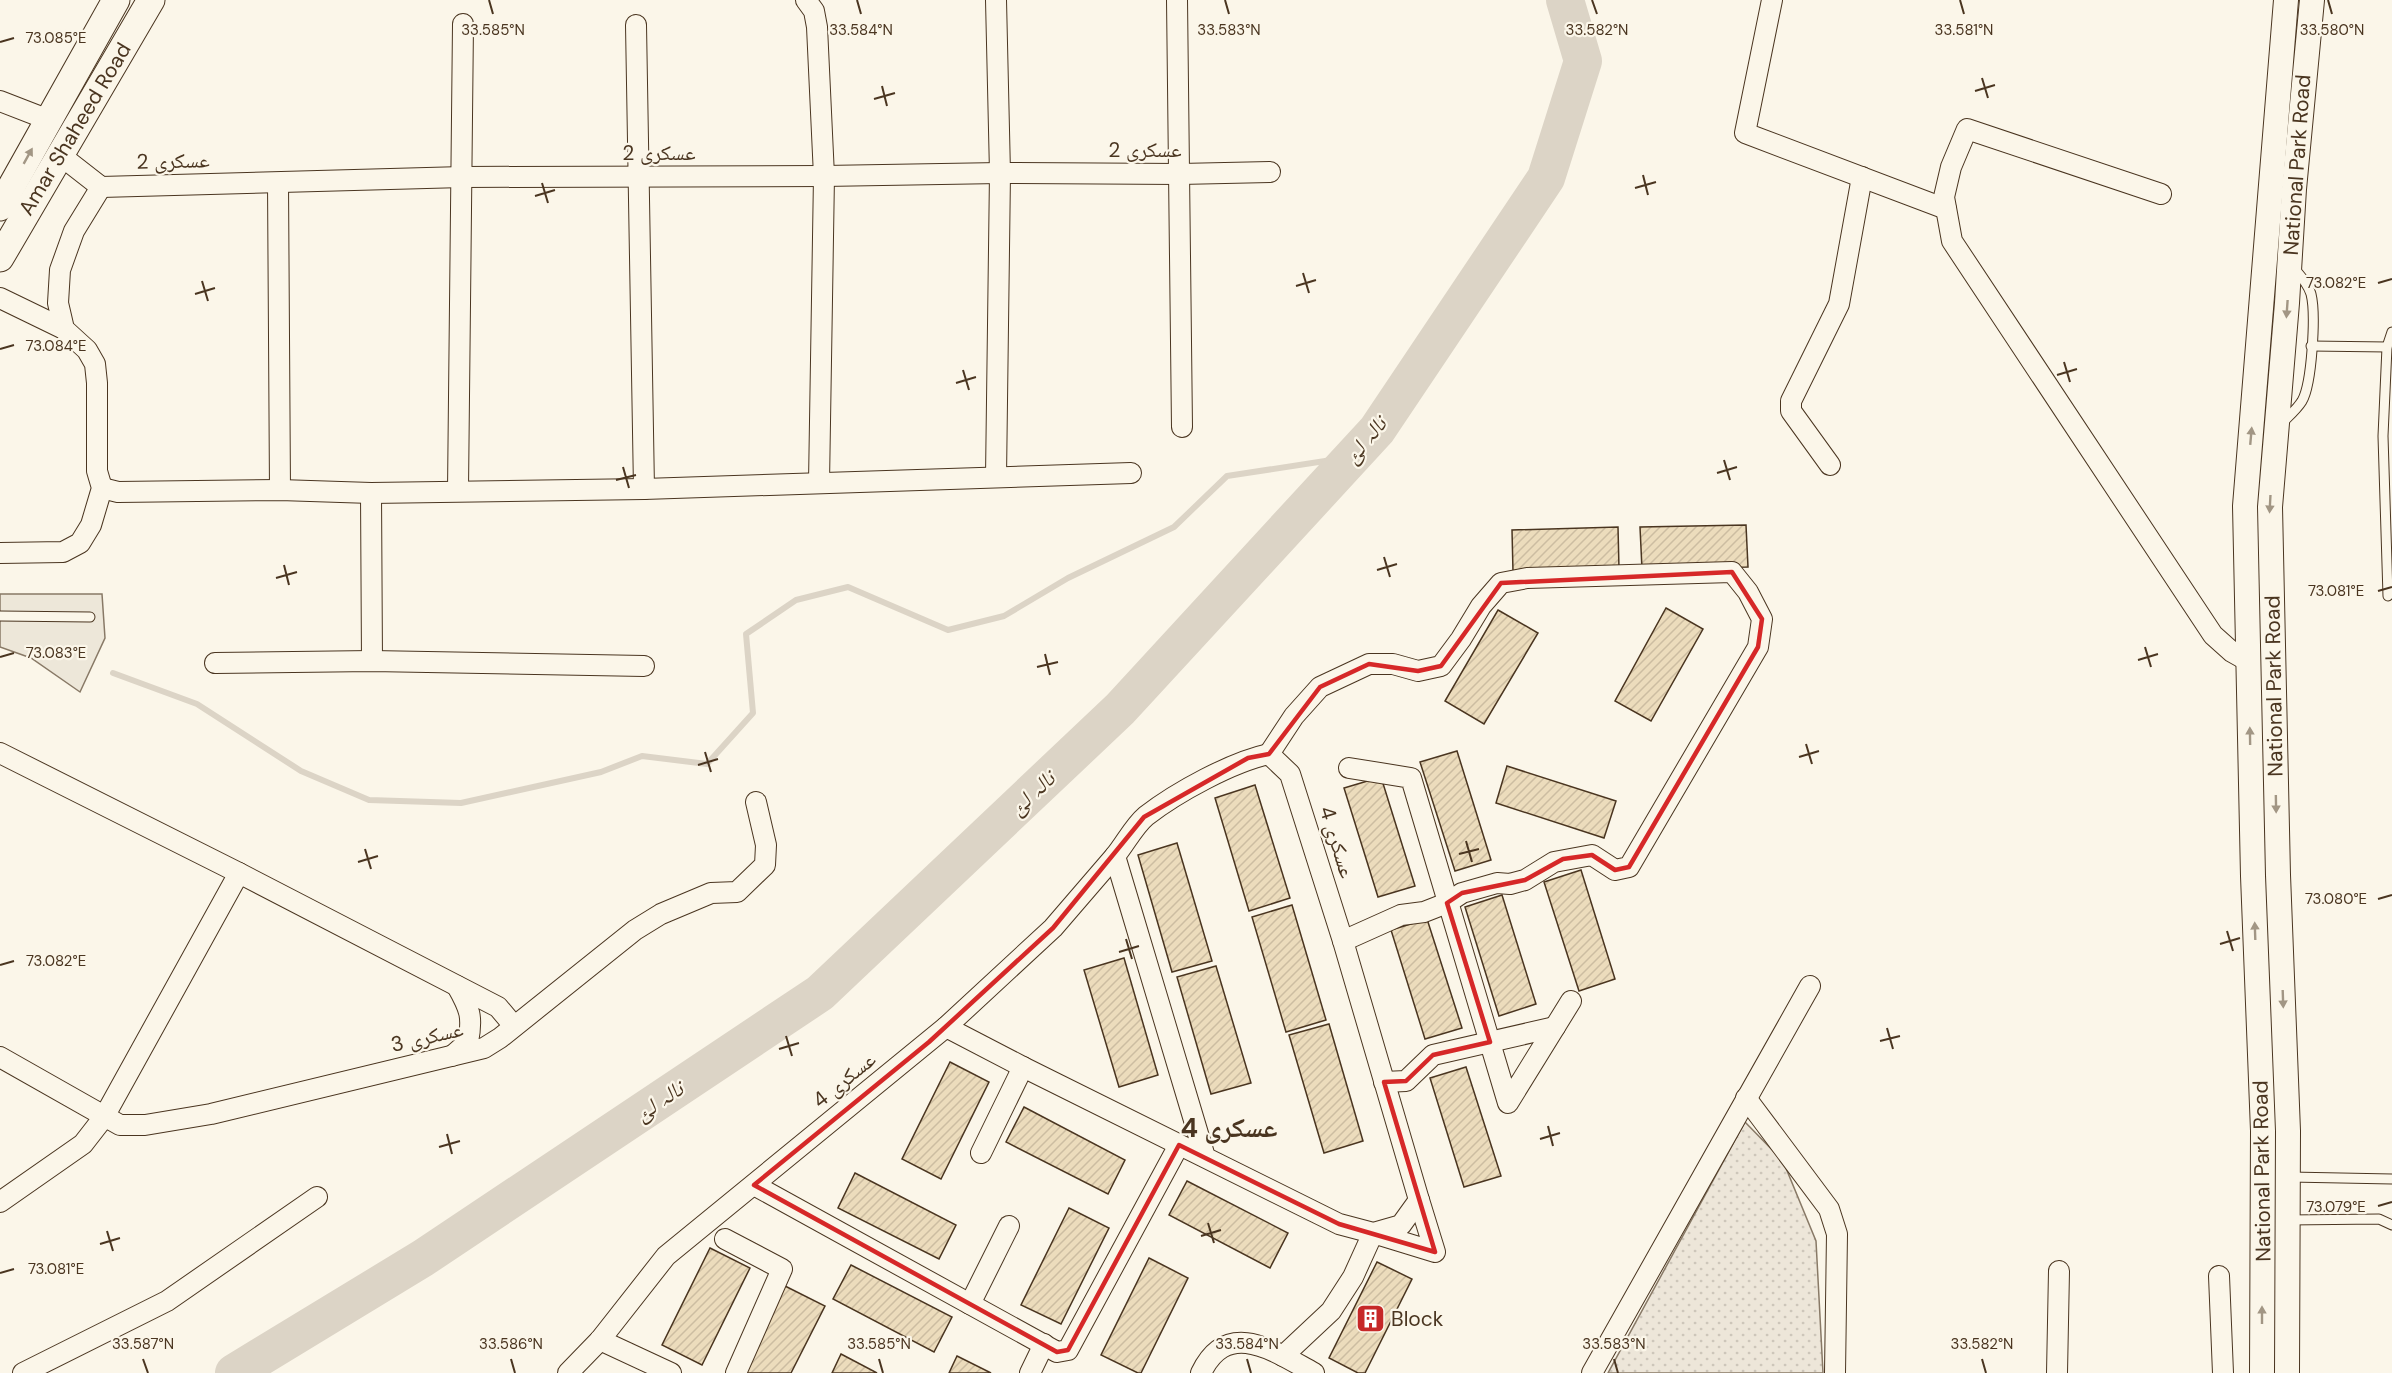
<svg xmlns="http://www.w3.org/2000/svg" width="2392" height="1373" font-family="'DM Sans','Noto Naskh Arabic',sans-serif">
<style>
.park{fill:url(#park-dots);stroke:#887966;stroke-width:1.5}
.parking{fill:#ede7d9;stroke:#887966;stroke-width:1.5}
.lines{fill:none;stroke-linecap:round;stroke-linejoin:round}
.stream{stroke:#dcd4c6;stroke-width:6}
.river{stroke:#dcd4c6;stroke-width:38}
.building{fill:url(#building-hatch);stroke:#4a3520;stroke-width:1.5}
.service-casing{stroke:#4a3520;stroke-width:11}
.minor-casing{stroke:#4a3520;stroke-width:22}
.tertiary-casing{stroke:#4a3520;stroke-width:26}
.secondary-casing{stroke:#4a3520;stroke-width:29}
.service{stroke:#fbf6e9;stroke-width:9}
.minor{stroke:#fbf6e9;stroke-width:20}
.tertiary{stroke:#fbf6e9;stroke-width:24}
.secondary{stroke:#fbf6e9;stroke-width:27}
.oneway{fill:#a29684}
.marked{fill:none;stroke:#d62828;stroke-width:4.5;stroke-linejoin:round}
.ticks{fill:none;stroke:#4a3520;stroke-width:2}
.labels{text-anchor:middle;dominant-baseline:central;stroke-width:4.5;stroke-linejoin:round;paint-order:stroke}
.street-label{font-size:21px;fill:#4a3520;stroke:#fbf6e9}
.poi-label{font-size:21px;fill:#4a3520;stroke:#fbf6e9;text-anchor:start}
.water-label{font-size:22px;font-style:italic;fill:#4a3520;stroke:#fbf6e9}
.district-label{font-size:27px;font-weight:bold;fill:#4a3520;stroke:#fbf6e9}
.ticks-label{font-size:15px;text-anchor:middle;fill:#4a3520;stroke:#fbf6e9;stroke-width:4.5;stroke-linejoin:round;paint-order:stroke}
</style>
<defs>
<pattern id="park-dots" width="8" height="8" patternUnits="userSpaceOnUse" patternTransform="scale(1.5)"><rect width="8" height="8" fill="#ede6d9"/><path d="M2 2h.1M6 6h.1" fill="none" stroke="#cdc6ba" stroke-width="1.8" stroke-linecap="round"/></pattern>
<pattern id="building-hatch" width="6" height="6" patternUnits="userSpaceOnUse" patternTransform="scale(1.5)"><rect width="6" height="6" fill="#ecdcbc"/><path d="M-1 1l2-2M0 6l6-6M5 7l2-2" fill="none" stroke="#ccbda1"/></pattern>
</defs>
<rect width="100%" height="100%" fill="#fbf6e9"/>
<polygon class="park" points="1745,1122 1783,1161 1816,1241 1823,1373 1608,1373"/>
<polygon class="parking" points="0,594 102,594 105,638 80,692 31,658 0,647"/>
<g class="lines">
<polyline class="stream" points="113,673 197,704 301,771 369,800 461,803 601,772 642,756 707,764 753,713 746,634 796,600 848,587 948,630 1004,616 1068,578 1174,527 1227,476 1351,457"/>
<polyline class="river" points="234,1373 423,1258 820,993 1120,709 1377,430 1546,178 1583,61 1565,0"/>
</g>
<g class="building">
<polygon points="1746,525 1748,567 1642,569 1640,527"/>
<polygon points="1618,527 1619,569 1513,572 1512,530"/>
<polygon points="1666,608 1703,629 1651,721 1615,701"/>
<polygon points="1498,610 1538,633 1484,724 1445,701"/>
<polygon points="1457,751 1491,860 1455,871 1420,762"/>
<polygon points="1507,766 1616,801 1604,838 1496,803"/>
<polygon points="1381,777 1415,886 1378,897 1344,788"/>
<polygon points="1255,785 1290,898 1249,911 1215,798"/>
<polygon points="1177,843 1212,961 1172,972 1138,855"/>
<polygon points="1581,870 1615,979 1579,991 1544,882"/>
<polygon points="1502,895 1536,1004 1499,1016 1465,907"/>
<polygon points="1292,905 1326,1020 1286,1032 1252,917"/>
<polygon points="1427,919 1462,1028 1425,1039 1391,930"/>
<polygon points="1124,958 1158,1075 1119,1087 1084,970"/>
<polygon points="1216,966 1251,1083 1211,1094 1177,977"/>
<polygon points="1329,1024 1363,1141 1324,1153 1289,1035"/>
<polygon points="950,1062 989,1082 941,1179 902,1159"/>
<polygon points="1466,1067 1501,1176 1464,1187 1430,1078"/>
<polygon points="1024,1107 1125,1160 1108,1194 1006,1142"/>
<polygon points="855,1173 956,1225 939,1259 838,1208"/>
<polygon points="1187,1181 1288,1233 1270,1268 1169,1215"/>
<polygon points="1069,1208 1109,1228 1061,1324 1021,1305"/>
<polygon points="710,1248 750,1268 702,1365 662,1345"/>
<polygon points="1149,1258 1188,1278 1141,1373 1138,1373 1101,1355"/>
<polygon points="1377,1262 1412,1279 1365,1373 1358,1373 1329,1358"/>
<polygon points="851,1265 952,1317 934,1352 833,1299"/>
<polygon points="785,1286 825,1306 791,1373 742,1373"/>
<polygon points="841,1354 877,1373 832,1373"/>
<polygon points="957,1356 991,1373 949,1373"/>
</g>
<g class="lines">
<defs>
<g id="service">
<polyline points="2311,346 2387,347"/>
<path d="M2283 422C2289 416 2297 409 2302 401 2312 384 2316 314 2311 294 2308 284 2300 275 2293 267"/>
<polyline points="2388,596 2383,436 2387,347 2392,332"/>
<polyline points="0,616 90,617"/>
<polyline points="2290,1177 2392,1179"/>
<polyline points="2288,1220 2379,1219 2392,1225"/>
</g>
<g id="minor">
<polyline points="806,0 814,11 817,27 824,176 819,483"/>
<polyline points="1177,0 1182,427"/>
<polyline points="1772,0 1745,133 1946,209"/>
<polyline points="636,25 644,489"/>
<polyline points="0,101 49,120"/>
<polyline points="60,155 101,187 463,177 824,176 1000,173 1180,174 1270,172"/>
<polyline points="278,183 280,490"/>
<polyline points="2161,194 1967,129 1951,167 1944,197 1952,241 2213,635 2232,652 2248,661"/>
<polyline points="0,298 64,329"/>
<polyline points="1830,465 1791,411 1791,401 1839,304 1862,177"/>
<polyline points="996,477 1000,173 996,0"/>
<polyline points="102,488 118,492 280,490 371,493 644,489 1131,473"/>
<polyline points="458,490 463,24"/>
<polyline points="371,493 372,661"/>
<polyline points="0,553 63,552 80,543 91,525 102,488 97,471 97,383 95,364 87,350 64,329 58,303 60,270 74,231 101,187"/>
<polyline points="215,663 372,661 644,666"/>
<polyline points="0,753 239,873 498,1007 514,1026"/>
<polyline points="1269,754 1294,716 1320,687 1369,664 1393,664 1418,671 1441,666 1461,639 1481,606 1501,583 1527,578 1732,572 1748,592 1762,619 1758,647 1629,867 1615,870 1592,855 1554,862 1525,880 1510,884 1497,883 1462,893 1447,903 1424,912 1401,915 1343,941"/>
<polyline points="1349,768 1411,778 1508,1103 1571,1001"/>
<polyline points="946,1027 1053,928 1115,856"/>
<path d="M452 1056 468 1042C473 1017 470 1009 457 986"/>
<polyline points="0,1057 120,1125 145,1125 211,1114 484,1048 500,1038 635,930 661,914 711,893 737,892 765,865 766,845 756,802"/>
<polyline points="1384,1082 1406,1081 1433,1055 1555,1027"/>
<polyline points="1746,1098 1829,1209 1837,1234 1835,1373"/>
<polyline points="981,1153 1023,1067"/>
<polyline points="754,1185 1057,1352 1068,1350 1179,1145"/>
<polyline points="0,1202 83,1144 104,1117 239,873"/>
<polyline points="725,1239 782,1269 736,1373"/>
<polyline points="2219,1276 2223,1373"/>
<polyline points="970,1304 1009,1226"/>
<polyline points="600,1340 671,1373"/>
<polyline points="1283,1356 1331,1311 1353,1277 1373,1233 1435,1252 1419,1200"/>
<polyline points="23,1373 167,1301 317,1197"/>
<path d="M568 1373 600 1340 666 1256 946 1027 1023 1067 1339 1224 1373 1233 1401 1225 1419 1200 1343 941 1290 774 1269 754C1232 762 1177 792 1146 816 1134 826 1125 844 1115 856L1205 1157"/>
<polyline points="1030,1373 1044,1344"/>
<path d="M1201 1373C1228 1317 1275 1352 1314 1373"/>
<polyline points="1592,1373 1810,986"/>
<polyline points="2057,1373 2059,1271"/>
</g>
<g id="tertiary">
<polyline points="2262,1373 2263,1131 2253,876 2245,506 2286,0"/>
<polyline points="2287,1373 2288,1131 2278,875 2270,507 2287,303 2294,189 2312,0"/>
</g>
<g id="secondary">
<polyline points="0,207 116,0"/>
<polyline points="0,258 151,0"/>
</g>
</defs>
<use href="#service" class="service-casing"/>
<use href="#minor" class="minor-casing"/>
<use href="#tertiary" class="tertiary-casing"/>
<use href="#secondary" class="secondary-casing"/>
<use href="#service" class="service"/>
<use href="#minor" class="minor"/>
<use href="#tertiary" class="tertiary"/>
<use href="#secondary" class="secondary"/>
</g>
<defs><path id="oneway-solid" d="M-6-.8H1V-3.2L6.5 0L1 3.2V.8H-6Z" transform="scale(1.5)"/></defs>
<g class="oneway">
<use href="#oneway-solid" transform="translate(28 156) rotate(-61)"/>
<use href="#oneway-solid" transform="translate(2287 309) rotate(94)"/>
<use href="#oneway-solid" transform="translate(2251 436) rotate(-85)"/>
<use href="#oneway-solid" transform="translate(2270 504) rotate(93)"/>
<use href="#oneway-solid" transform="translate(2250 736) rotate(-91)"/>
<use href="#oneway-solid" transform="translate(2276 804) rotate(89)"/>
<use href="#oneway-solid" transform="translate(2255 931) rotate(-92)"/>
<use href="#oneway-solid" transform="translate(2283 999) rotate(88)"/>
<use href="#oneway-solid" transform="translate(2262 1315) rotate(-90)"/>
</g>
<path class="marked" d="M1732 572 1762 619 1758 647 1629 867 1615 870 1592 855 1563 859 1525 880 1462 893 1447 903 1490 1042 1433 1055 1406 1081 1384 1082 1435 1252 1339 1224 1179 1145 1068 1350 1057 1352 754 1185 929 1042 1053 928 1144 817 1248 758 1269 754 1320 687 1369 664 1418 671 1441 666 1501 583Z"/>
<path class="ticks" d="M489 0 493 14M857 0 861 14M1225 0 1229 14M1592 0 1597 14M1960 0 1964 14M2328 0 2332 14M0 42 14 38M1982 78 1988 98M882 86 887 106M1975 91 1995 85M874 99 895 93M1643 175 1648 195M542 183 548 203M1635 188 1656 182M535 196 555 190M1303 273 1309 293M202 281 208 301M2378 283 2392 279M1296 286 1316 280M195 294 215 288M0 349 14 345M2064 362 2070 382M963 370 969 390M2057 375 2077 369M956 383 976 377M1724 460 1730 480M623 467 629 488M1717 473 1737 467M616 480 636 475M1384 557 1390 577M284 565 289 585M1377 570 1397 564M276 578 297 572M2378 591 2392 587M2145 647 2151 667M1045 654 1050 675M0 657 14 653M2138 660 2158 654M1037 667 1058 662M1806 744 1812 764M705 752 711 772M1799 757 1819 751M698 765 718 759M1466 841 1472 862M365 849 371 869M1459 854 1479 849M358 862 378 856M2378 899 2392 895M2227 931 2233 951M1126 939 1132 959M2220 944 2240 938M1119 952 1139 946M0 965 14 961M1887 1028 1893 1049M786 1036 792 1056M1880 1041 1900 1036M779 1049 799 1043M1548 1126 1553 1146M447 1134 452 1154M1540 1139 1560 1133M439 1147 460 1141M2378 1206 2392 1202M1208 1223 1214 1243M107 1231 113 1251M1201 1236 1221 1230M100 1244 120 1238M0 1273 14 1269M143 1359 148 1373M511 1359 515 1373M879 1359 883 1373M1247 1359 1251 1373M1614 1359 1618 1373M1982 1359 1986 1373"/>
<defs>
<symbol id="building-square" viewBox="-11 -11 22 22"><rect x="-9" y="-9" width="18" height="18" rx="4" fill="#c62828" stroke="#fbf6e9"/><path d="M-4-6H4V6H1V3H-1V6H-4ZM-2.5-4.3h1.7v1.8h-1.7ZM.8-4.3h1.7v1.8H.8ZM-2.5-1h1.7V.8h-1.7ZM.8-1h1.7V.8H.8Z" fill="#fff"/></symbol>
</defs>
<g fill-rule="evenodd">
<use href="#building-square" x="1354" y="1302" width="33" height="33"/>
</g>
<g class="labels">
<g class="street-label">
<text transform="translate(75 129) rotate(-59)">Amar Shaheed Road</text>
<text x="1145" y="150">عسکری 2</text>
<text x="659" y="153">عسکری 2</text>
<text transform="translate(173 161) rotate(-1)">عسکری 2</text>
<text transform="translate(2297 165) rotate(-86)">National Park Road</text>
<text transform="translate(2274 686) rotate(-91)">National Park Road</text>
<text transform="translate(1337 842) rotate(73)">عسکری 4</text>
<text transform="translate(427 1037) rotate(-13)">عسکری 3</text>
<text transform="translate(844 1080) rotate(-39)">عسکری 4</text>
<text transform="translate(2262 1171) rotate(-91)">National Park Road</text>
</g>
<g class="poi-label">
<text x="1391" y="1319">Block</text>
</g>
<g class="water-label">
<text transform="translate(1365 440) rotate(-50)">نالہ لئ</text>
<text transform="translate(1032 793) rotate(-43)">نالہ لئ</text>
<text transform="translate(659 1101) rotate(-34)">نالہ لئ</text>
</g>
<g class="district-label">
<text x="1229" y="1127">عسکری 4</text>
</g>
</g>
<g class="ticks-label">
<text x="493" y="35">33.585°N</text>
<text x="861" y="35">33.584°N</text>
<text x="1229" y="35">33.583°N</text>
<text x="1597" y="35">33.582°N</text>
<text x="1964" y="35">33.581°N</text>
<text x="2332" y="35">33.580°N</text>
<text x="56" y="43">73.085°E</text>
<text x="2336" y="288">73.082°E</text>
<text x="56" y="351">73.084°E</text>
<text x="2336" y="596">73.081°E</text>
<text x="56" y="658">73.083°E</text>
<text x="2336" y="904">73.080°E</text>
<text x="56" y="966">73.082°E</text>
<text x="2336" y="1212">73.079°E</text>
<text x="56" y="1274">73.081°E</text>
<text x="143" y="1349">33.587°N</text>
<text x="511" y="1349">33.586°N</text>
<text x="879" y="1349">33.585°N</text>
<text x="1247" y="1349">33.584°N</text>
<text x="1614" y="1349">33.583°N</text>
<text x="1982" y="1349">33.582°N</text>
</g>
</svg>
